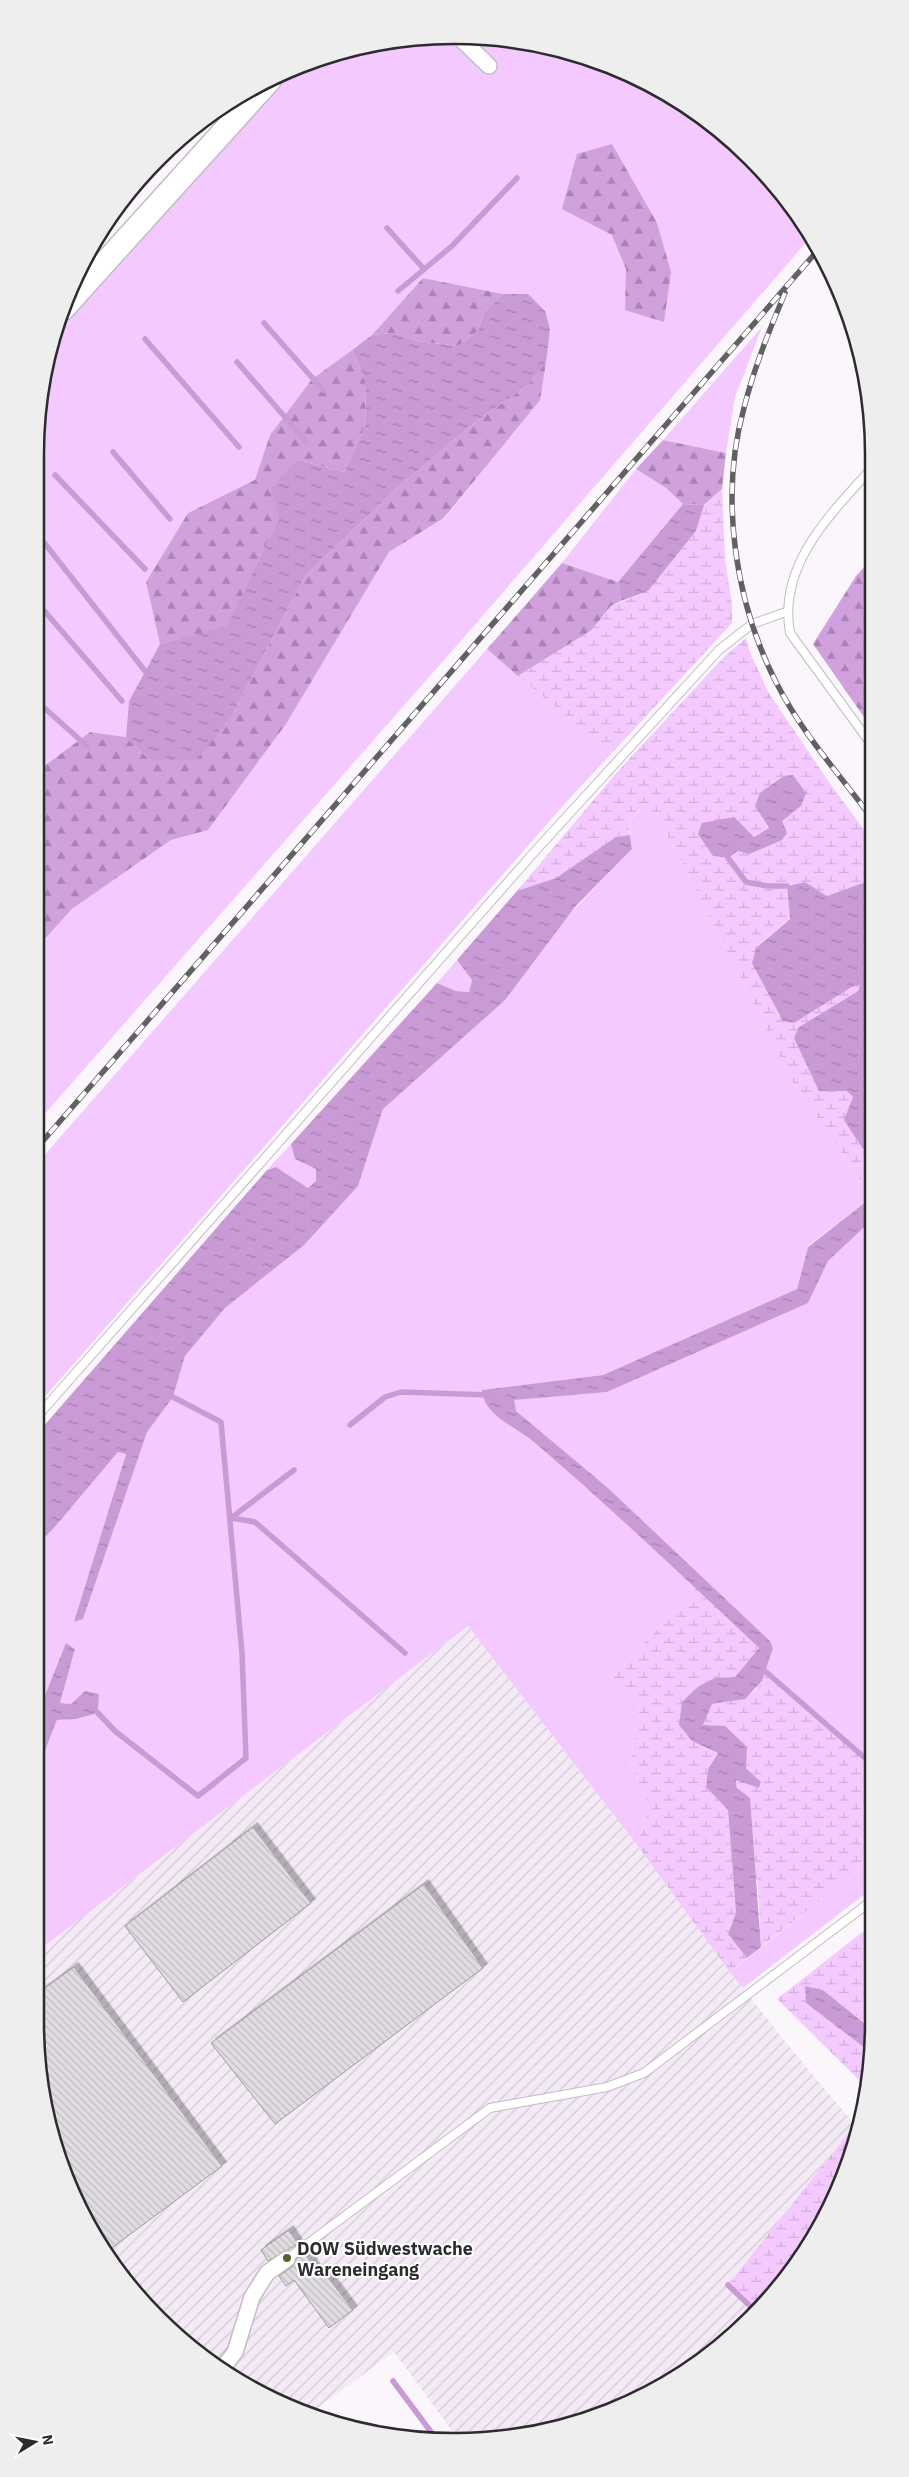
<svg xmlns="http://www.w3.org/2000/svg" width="909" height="2477" font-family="'IBM Plex Sans',sans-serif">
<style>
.industrial{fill:url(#industrial-furrows)}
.green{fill:#f4c9ff}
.forest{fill:url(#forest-firs)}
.wetland{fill:url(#wetland-marsh)}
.water{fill:url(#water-ripples)}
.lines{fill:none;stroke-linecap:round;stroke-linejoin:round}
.stream{stroke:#c99ad5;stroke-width:5.5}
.building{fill:url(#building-back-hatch);stroke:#9e9b9f;filter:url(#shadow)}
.lane-casing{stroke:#c1bdc2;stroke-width:10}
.street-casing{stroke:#c1bdc2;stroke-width:18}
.secondary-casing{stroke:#c1bdc2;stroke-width:25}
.lane{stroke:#fff;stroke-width:8}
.street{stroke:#fff;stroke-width:15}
.secondary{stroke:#fff;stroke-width:22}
.rail-casing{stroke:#616062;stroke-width:5.5}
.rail{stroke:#fff;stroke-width:4;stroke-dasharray:11;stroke-linecap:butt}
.poi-dot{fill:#5d5e2b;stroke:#fff;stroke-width:2}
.labels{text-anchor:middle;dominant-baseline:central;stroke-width:4;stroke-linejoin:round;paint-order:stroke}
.poi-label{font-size:18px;font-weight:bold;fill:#2c2b2d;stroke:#fff;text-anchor:start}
.rim{fill:none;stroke:#2c2b2d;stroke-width:2.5}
</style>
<defs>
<pattern id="industrial-furrows" width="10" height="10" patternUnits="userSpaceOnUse" patternTransform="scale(1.25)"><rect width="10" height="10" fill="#f4eaf6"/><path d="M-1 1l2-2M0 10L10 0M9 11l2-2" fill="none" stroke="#d1c9d3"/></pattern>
<pattern id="forest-firs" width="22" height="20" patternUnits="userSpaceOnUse" patternTransform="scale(1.25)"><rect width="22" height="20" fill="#d0a1dc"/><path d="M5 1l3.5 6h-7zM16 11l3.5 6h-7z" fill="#a983b3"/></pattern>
<pattern id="wetland-marsh" width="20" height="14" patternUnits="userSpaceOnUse" patternTransform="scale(1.25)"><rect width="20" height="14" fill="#f4c9ff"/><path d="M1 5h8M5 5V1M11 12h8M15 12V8" fill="none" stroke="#d1addb"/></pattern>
<pattern id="water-ripples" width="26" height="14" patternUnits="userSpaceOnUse" patternTransform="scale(1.25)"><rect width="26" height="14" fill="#c99ad5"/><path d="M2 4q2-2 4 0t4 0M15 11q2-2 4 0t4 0" fill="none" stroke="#a37ead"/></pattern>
<pattern id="building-back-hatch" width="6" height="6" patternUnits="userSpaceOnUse" patternTransform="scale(1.25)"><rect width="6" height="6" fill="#e0dce1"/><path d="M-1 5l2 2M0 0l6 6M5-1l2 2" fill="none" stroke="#c0bdc1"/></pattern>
<filter id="shadow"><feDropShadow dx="4.5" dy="-4.5" stdDeviation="0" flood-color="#0004"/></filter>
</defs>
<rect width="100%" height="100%" fill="#faf6fb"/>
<polygon class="industrial" points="468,1626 637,1845 730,1972 796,2055 855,2125 728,2285 751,2307 743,2326 688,2371 563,2428 482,2441 459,2440 394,2352 312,2412 269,2399 199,2355 139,2299 67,2183 43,2104 35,2023 35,1953"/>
<g class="green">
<polygon points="482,36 563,49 664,91 770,178 810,238 466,635 35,1125 35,950 72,909 171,840 208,830 286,724 389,552 445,518 539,400 550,329 528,294 503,294 423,278 372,335 312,379 270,435 256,480 188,513 146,582 160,644 129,701 126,737 90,732 35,773 35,455 49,346 53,337 296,68 319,57 399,39"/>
<polygon points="762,327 735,397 726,453 663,440"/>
<polygon points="636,469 666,488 683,504 618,582 562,563"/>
<polygon points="487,649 612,753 568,800 35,1408 35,1166"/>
<path d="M645 804 673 844 793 1083 872 1197 808 1246 797 1289 603 1375 482 1390 497 1416 522 1432 601 1499 696 1588 611 1678 640 1707 630 1764 649 1806 637 1845 468 1626 35 1953V1817C49 1798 42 1784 43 1764 44 1750 52 1733 57 1720L76 1719 98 1713 99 1694 71 1704 60 1703 75 1649 66 1643 35 1720V1546L54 1528 118 1452 126 1453 75 1622 83 1619 147 1431 173 1397 185 1356 225 1308 301 1247 358 1186 383 1109 632 849 629 821Z"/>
<polygon points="457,960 472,980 469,992 456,991 437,983"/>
<polygon points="291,1144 295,1159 316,1169 316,1181 308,1188 276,1167 267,1170"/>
<polygon points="872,1220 873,1765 765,1671 773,1648 770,1641 608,1488 515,1411 514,1399 607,1392 807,1303 828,1261"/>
<polygon points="874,1858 874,1887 743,1988 730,1972"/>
</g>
<g class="forest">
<polygon points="612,144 657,223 671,272 664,322 625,310 626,269 612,235 562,209 577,154"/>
<polygon points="423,278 503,294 484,312 478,331 458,346 418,341 393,333 372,335"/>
<polygon points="352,350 365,381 366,424 344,472 297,460 279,517 227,627 160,644 146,582 188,513 255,480 270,435 312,379"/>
<polygon points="546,362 540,400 444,518 389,552 286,724 208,830 171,840 72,909 35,950 35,773 90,732 126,737 150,760 234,712 305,576 396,489 474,423 528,385"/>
<polygon points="663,440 726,453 722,489 704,505 683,504 666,488 636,469"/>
<polygon points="871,560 871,727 813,644 856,576"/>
<polygon points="562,563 618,582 621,601 611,606 592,630 518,676 487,649"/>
</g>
<g class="wetland">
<polygon points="722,489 725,559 732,605 732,623 612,753 518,676 592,630 611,606 648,591 696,531 704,505"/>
<path d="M746 638 750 652 768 692 831 785 871 839V880L827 896 805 882C792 885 758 888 746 880 740 875 734 864 729 857L801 806H755L769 829 713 856 728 858C750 887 751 886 787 886L790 918 756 948 853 986 860 985 858 991 799 1027 853 1097 863 1149H872V1197L793 1083 673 844 645 804 629 820 630 835 616 837 556 878 517 891 618 771 723 658Z"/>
<polygon points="696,1588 759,1648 735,1677 715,1678 692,1741 718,1752 708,1769 706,1786 728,1810 736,1913 728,1934 747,1958 730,1972 637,1845 649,1806 630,1764 640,1707 611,1678"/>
<path d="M765 1671 873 1765 874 1858 761 1947 758 1886 736 1779 759 1788 761 1782 703 1725 712 1704C737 1700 757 1700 765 1671Z"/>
<polygon points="874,1923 873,2029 823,1990 805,1986 806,2003 870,2052 866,2087 777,1999"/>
<polygon points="862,2116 860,2131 803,2256 751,2319 743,2326 751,2307 728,2285"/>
</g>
<g class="water">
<polygon points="503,294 528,294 545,311 550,329 546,362 528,385 474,423 396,489 305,576 234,712 197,760 150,760 126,737 129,701 160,644 227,626 279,517 271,489 297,460 344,472 366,424 365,381 352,350 372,335 393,333 418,341 458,346 478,331 484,312"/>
<polygon points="683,504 704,505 696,531 648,591 621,601 618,582"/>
<polygon points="793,775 806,793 801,806 782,821 787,833 782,840 749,854 738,851 728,858 713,856 698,834 702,823 734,817 754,837 769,828 755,806 760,793 784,776"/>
<polygon points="630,835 632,849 575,907 505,1000 383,1109 358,1186 304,1245 225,1308 185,1356 173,1397 147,1432 83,1619 74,1622 126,1454 118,1452 54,1528 35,1547 35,1436 267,1170 276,1167 308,1188 316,1181 316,1169 295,1159 291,1144 437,983 456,991 469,992 472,980 457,960 517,891 556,878 616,837"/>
<polygon points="871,880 872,974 870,980 872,981 872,1149 863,1149 844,1120 853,1097 847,1091 819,1091 794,1038 799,1027 858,991 860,985 853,986 794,1023 783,1021 752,963 756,948 790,919 787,886 805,882 827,896"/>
<path d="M872 1197V1220L828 1261 808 1303 607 1392 514 1400 516 1411 608 1488 770 1641 773 1648 762 1681 745 1699 712 1704 703 1725 725 1726 747 1747 746 1768 761 1782 759 1788 736 1780 737 1788 750 1798 761 1947 747 1958 728 1934 736 1913 728 1810 706 1787 708 1769 718 1753 692 1741 679 1725 682 1702 699 1686 715 1678 735 1677 759 1648C685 1578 611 1508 534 1442 515 1426 484 1416 482 1390L603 1375 797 1289 808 1247Z"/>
<path d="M66 1643 75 1649 60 1703 71 1704 85 1691 99 1694 98 1713 76 1719 57 1720C52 1733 44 1750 43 1764 42 1784 49 1798 35 1817V1720Z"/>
<polygon points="805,1986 823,1990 873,2030 870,2052 806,2003"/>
</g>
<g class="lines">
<g class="stream">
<polyline points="387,228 424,269"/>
<polyline points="398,291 452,246 517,178"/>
<polyline points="264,323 323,390"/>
<polyline points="145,339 239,447"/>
<polyline points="237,362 306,441"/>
<polyline points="113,452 170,519"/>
<polyline points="55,475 145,569"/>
<polyline points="35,531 145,671"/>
<polyline points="35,600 122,701"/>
<polyline points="35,697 41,705 87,746"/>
<polyline points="728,858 746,882 767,886 787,886"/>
<polyline points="350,1425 385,1397 401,1392 490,1395"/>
<polyline points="294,1470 231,1518 255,1522 405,1653"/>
<polyline points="765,1671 873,1765"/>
<polyline points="98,1713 115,1731 198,1796 246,1758 242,1653 221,1422 173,1397"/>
<polyline points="728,2285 751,2307 743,2326"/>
<polyline points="393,2381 437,2440"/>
</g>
</g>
<g class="building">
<polygon points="253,1827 311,1903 183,2002 125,1926"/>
<polygon points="424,1884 483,1968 275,2124 211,2043"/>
<polygon points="74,1967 222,2166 109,2250 67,2183 43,2104 35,2022 35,1995"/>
<polygon points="289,2230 298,2244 268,2261 261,2250"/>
<polygon points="305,2253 321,2276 325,2273 353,2310 329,2328 294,2280 286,2286 279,2276 293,2266 296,2259"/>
</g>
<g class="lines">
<defs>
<g id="lane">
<path d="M871 469C829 516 778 565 790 633L871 744"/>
<polyline points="35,1419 537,849 719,650 752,624 786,612"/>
<polyline points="287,2259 490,2108 607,2087 644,2073 874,1899"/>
</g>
<g id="street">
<polyline points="459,37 489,66"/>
<polyline points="222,2369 235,2352 252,2297 267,2273 287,2259"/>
</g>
<polyline id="secondary" points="63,309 270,80"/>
</defs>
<use href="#lane" class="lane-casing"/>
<use href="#street" class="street-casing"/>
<use href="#secondary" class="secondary-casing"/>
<use href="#lane" class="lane"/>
<use href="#street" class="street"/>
<use href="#secondary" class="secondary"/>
<defs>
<g id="rail">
<path d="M785 293C769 331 754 368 744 408 719 497 735 603 777 684 802 733 839 774 871 817"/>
<polyline points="35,1150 818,250"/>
</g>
</defs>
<use href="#rail" class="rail-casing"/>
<use href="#rail" class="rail"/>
</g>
<circle class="poi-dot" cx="287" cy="2258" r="5"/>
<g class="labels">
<g class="poi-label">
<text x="297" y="2248">DOW Südwestwache<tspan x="297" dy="21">Wareneingang</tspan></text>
</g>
</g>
<path d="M0 0H909V2477H0ZM454 44H455A410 410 0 0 1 865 454V2023A410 410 0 0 1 455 2433H454A410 410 0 0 1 44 2023V454A410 410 0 0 1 454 44Z" fill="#eee" fill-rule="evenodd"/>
<path class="rim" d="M454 44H455A410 410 0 0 1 865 454V2023A410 410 0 0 1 455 2433H454A410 410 0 0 1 44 2023V454A410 410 0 0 1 454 44Z"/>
<g transform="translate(35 2442) rotate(80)" stroke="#ffffff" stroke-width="4" paint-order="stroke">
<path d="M0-4L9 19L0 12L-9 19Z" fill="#2c2b2d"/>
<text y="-8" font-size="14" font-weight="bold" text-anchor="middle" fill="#2c2b2d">N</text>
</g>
</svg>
